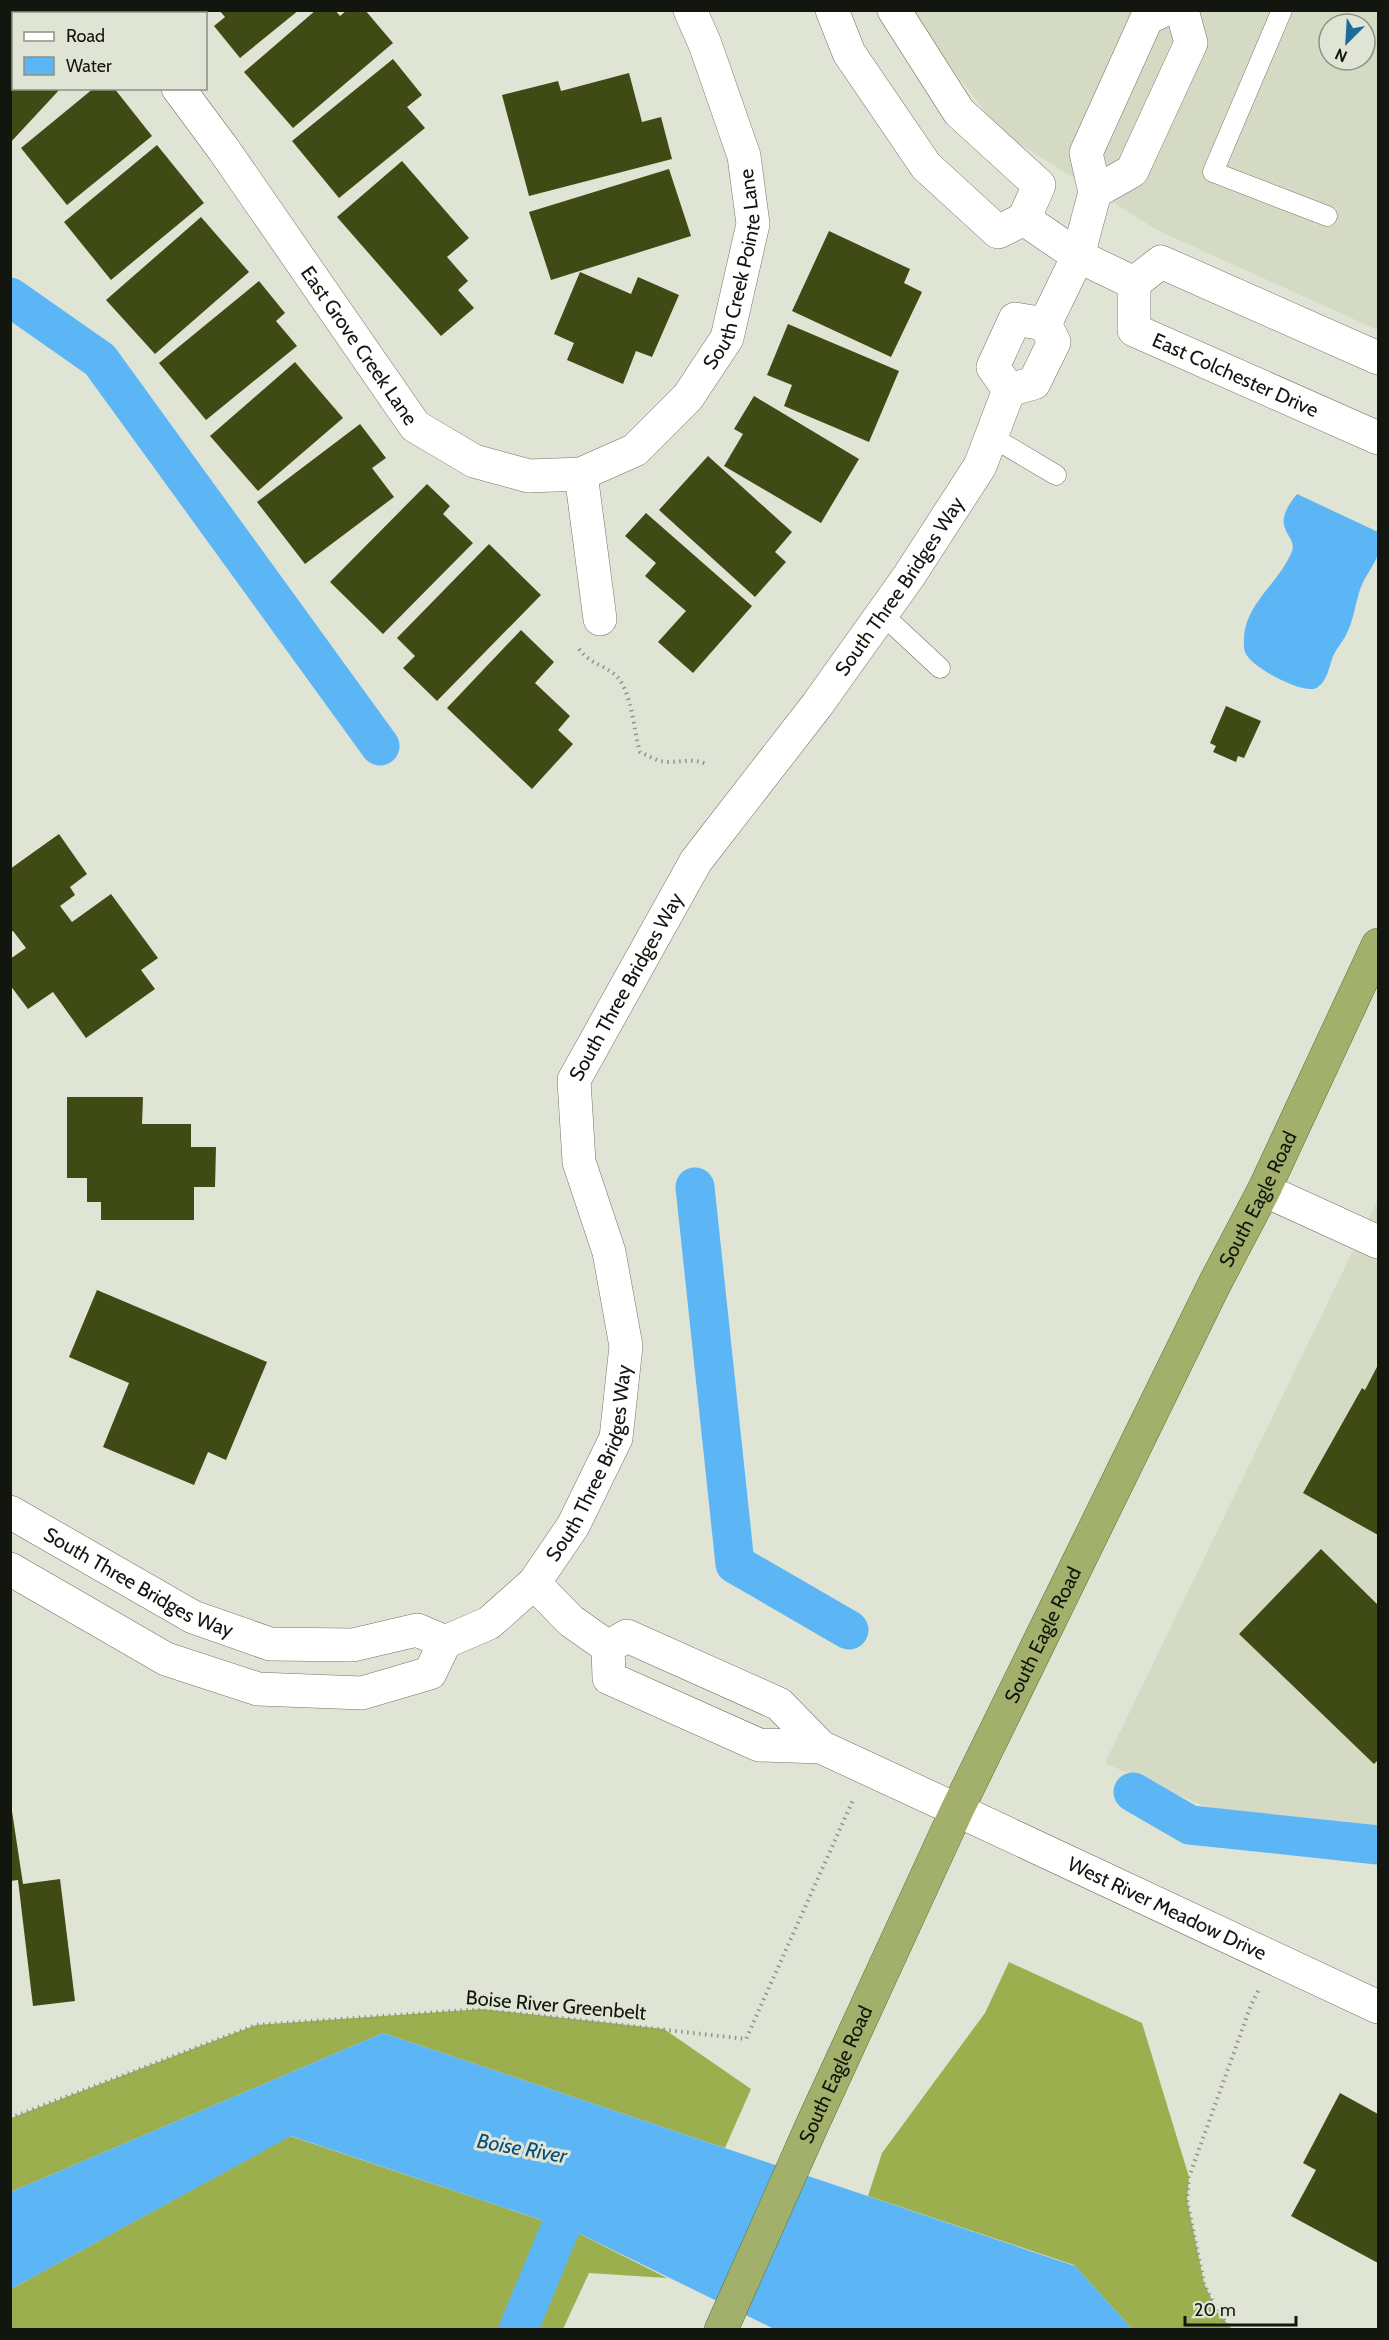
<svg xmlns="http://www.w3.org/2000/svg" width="1389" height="2340" font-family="Cabin,sans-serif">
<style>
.built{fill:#d4dac3;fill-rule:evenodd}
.forest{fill:#9caf4e}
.water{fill:#5cb6f6}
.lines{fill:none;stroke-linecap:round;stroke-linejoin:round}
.canal{stroke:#5cb6f6;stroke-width:39}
.building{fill:#404a15}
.service-casing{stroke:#717567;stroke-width:21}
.minor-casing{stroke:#717567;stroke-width:34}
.tertiary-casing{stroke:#717567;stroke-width:34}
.trunk-casing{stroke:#616d33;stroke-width:34}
.path{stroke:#919588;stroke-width:4;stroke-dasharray:1.5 4.5;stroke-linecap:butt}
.service{stroke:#fff;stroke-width:20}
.minor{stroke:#fff;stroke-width:33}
.tertiary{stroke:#fff;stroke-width:33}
.trunk{stroke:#a2b06b;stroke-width:33}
.labels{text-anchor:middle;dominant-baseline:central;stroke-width:6;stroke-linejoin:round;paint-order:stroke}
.street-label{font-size:20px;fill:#13150f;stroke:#dfe4d4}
.water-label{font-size:21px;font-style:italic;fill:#064e78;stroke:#dfe4d4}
</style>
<rect width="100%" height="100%" fill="#dfe4d4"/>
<g class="built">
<path d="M914 11H1378V330L1159 231 1002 133 930 40ZM1329 24H1365V60H1329Z"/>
<polygon points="1378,1199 1378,1853 1289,1843 1105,1763"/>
</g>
<g class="forest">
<polygon points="1009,1962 1142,2023 1189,2177 1187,2200 1204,2283 1218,2313 1232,2329 1132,2329 1074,2265 868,2196 882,2153 985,2013"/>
<polygon points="482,2009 664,2029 751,2089 725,2148 383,2033 11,2192 11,2118 256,2025"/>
<polygon points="290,2136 574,2231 667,2278 589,2273 563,2329 11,2330 11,2289"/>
</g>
<g class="water">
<path d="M1297 494 1378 532C1379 539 1380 548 1378 554 1374 566 1365 576 1361 587 1355 603 1354 620 1346 635 1342 643 1335 650 1332 659 1329 668 1327 680 1318 687 1306 697 1250 667 1245 652 1243 647 1244 634 1245 629 1252 598 1281 580 1292 551 1298 534 1267 530 1297 494Z"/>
<polygon points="383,2033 1075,2266 1132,2329 774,2329 574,2231 291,2136 11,2289 11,2192"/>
</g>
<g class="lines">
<g class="canal">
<polyline points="10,297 100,360 380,746"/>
<polyline points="695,1187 735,1564 849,1630"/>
<polyline points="1133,1792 1190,1825 1378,1845"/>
<polyline points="518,2330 581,2178"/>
</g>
</g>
<g class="building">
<polygon points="219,10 299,10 240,58 214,26 225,17"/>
<polygon points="316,10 335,10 340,16 347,10 365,10 393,43 293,128 244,72"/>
<polygon points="14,27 14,88 61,88 10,143 10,30"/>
<polygon points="393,59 422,95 407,107 425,128 339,198 292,141"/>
<polygon points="629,73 642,122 661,117 672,159 529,196 502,95 558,81 561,91"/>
<polygon points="94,88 114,88 152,136 67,205 21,148"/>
<polygon points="157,145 204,203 111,280 64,222"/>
<polygon points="402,161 469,238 447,257 468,281 458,290 474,308 441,336 337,217"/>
<polygon points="669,169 691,236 551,280 529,212"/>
<polygon points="201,217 249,272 155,354 106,300"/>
<polygon points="829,231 910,269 904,283 922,292 891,357 792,311"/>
<polygon points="580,272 631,294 638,277 679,295 652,357 636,351 623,384 567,360 574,343 554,334"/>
<polygon points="259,281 285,313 276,321 297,346 206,420 159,363"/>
<polygon points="788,324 899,371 869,442 784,406 792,385 767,375"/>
<polygon points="295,362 343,418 258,491 210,436"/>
<polygon points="754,396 859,459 821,523 724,466 743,434 734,429"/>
<polygon points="360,424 386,458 372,468 394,497 305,564 257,502"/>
<polygon points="708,456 792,532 775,552 786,562 755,597 659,510"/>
<polygon points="427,484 450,506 443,514 473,543 383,634 330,582"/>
<polygon points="646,513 752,606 693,673 658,642 686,611 645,576 656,563 625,536"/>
<polygon points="489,544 541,595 437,701 403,668 415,656 397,638"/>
<polygon points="521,630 554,662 535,683 570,716 558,730 573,744 532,789 447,708"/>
<polygon points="1226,706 1261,721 1244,758 1238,756 1236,762 1213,752 1216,746 1210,743"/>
<polygon points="59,834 87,874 70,887 75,895 60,906 72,922 111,894 158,958 141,970 155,989 86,1038 53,992 28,1009 10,985 10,959 26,948 13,931 10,933 10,869"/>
<polygon points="67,1097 143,1097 142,1124 191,1124 191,1147 216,1147 215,1187 194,1187 194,1220 101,1220 101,1202 87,1202 87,1178 67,1178"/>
<polygon points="97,1290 267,1362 226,1460 208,1452 194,1485 103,1447 129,1383 69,1357"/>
<polygon points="1378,1365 1378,1535 1303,1493 1362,1388 1365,1390"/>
<polygon points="1321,1549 1378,1605 1378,1760 1374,1764 1239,1634"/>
<polygon points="10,1798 23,1884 60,1879 75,2001 33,2006 18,1880 10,1881"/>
<polygon points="1340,2093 1378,2114 1378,2263 1291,2216 1316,2170 1303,2163"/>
</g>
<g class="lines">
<defs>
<g id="service">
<polyline points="1282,10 1213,172 1327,216"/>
<polyline points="992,437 1056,475"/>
<polyline points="882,614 940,668"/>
</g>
<g id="minor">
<polyline points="116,10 119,14"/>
<path id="s1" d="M178 88 224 150 415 426 474 461 529 476 581 474 635 450 688 397 727 338 753 224 744 156 705 44 690 10"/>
<polyline points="1095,192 1132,171 1191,43 1182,10"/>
<polygon points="1015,319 1045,324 1054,342 1034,383 1009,390 993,367"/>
<polyline points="1045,324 1078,256 1095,192 1086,153 1147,18 1164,10"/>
<polyline points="581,474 600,619"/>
<polyline points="1264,1190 1378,1242"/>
<path id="s2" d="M957 1810 1378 2007"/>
</g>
<g id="tertiary">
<polyline points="832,10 849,53 926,166 998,232 1024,219 1039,185 959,112 894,10"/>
<polyline points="1024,219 1078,256 1134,283"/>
<path id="s3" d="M1134 283V330L1378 438"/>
<polyline points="1134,283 1161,262 1378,358"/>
<path id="s4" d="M10 1512 193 1617 270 1644 353 1645 417 1630 445 1642 430 1673 362 1693 258 1689 166 1659 10 1569"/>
<polyline points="534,1583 571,1621 608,1647"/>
<path id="s5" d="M445 1642 489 1623 534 1583 573 1526 616 1438 626 1346 609 1252 579 1162 574 1080 696 861 817 705 909 576 980 466 1009 390"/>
<polyline points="821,1747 759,1745 609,1678 608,1647 627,1636 779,1704 821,1747 957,1810"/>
</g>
<g id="trunk">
<path id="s6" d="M721 2330 813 2123 957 1810 1215 1283 1264 1190 1378 945"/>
</g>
</defs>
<use href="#service" class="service-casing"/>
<use href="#minor" class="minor-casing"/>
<use href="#tertiary" class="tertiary-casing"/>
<use href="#trunk" class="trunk-casing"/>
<g class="path">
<path d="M579 649C591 664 599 663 613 673 632 687 633 729 640 752 649 756 658 762 668 762 683 762 692 758 707 764"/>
<polyline points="10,2118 256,2025 482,2009 746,2039 853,1800"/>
<polyline points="1232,2330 1218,2313 1204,2283 1187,2200 1189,2177 1251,2005 1259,1989"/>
</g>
<use href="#service" class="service"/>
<use href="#minor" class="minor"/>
<use href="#tertiary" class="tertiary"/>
<use href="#trunk" class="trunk"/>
</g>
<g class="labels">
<g class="street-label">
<text stroke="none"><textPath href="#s1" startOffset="864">South Creek Pointe Lane</textPath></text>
<text stroke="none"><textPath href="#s1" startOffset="315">East Grove Creek Lane</textPath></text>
<text stroke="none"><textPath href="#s3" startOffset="158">East Colchester Drive</textPath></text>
<text stroke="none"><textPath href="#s5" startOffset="1233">South Three Bridges Way</textPath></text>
<text stroke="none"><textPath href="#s5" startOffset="747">South Three Bridges Way</textPath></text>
<text stroke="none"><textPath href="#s6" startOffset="1252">South Eagle Road</textPath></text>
<text stroke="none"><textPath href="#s5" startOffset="243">South Three Bridges Way</textPath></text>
<text stroke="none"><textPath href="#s4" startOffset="147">South Three Bridges Way</textPath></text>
<text stroke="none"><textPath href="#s6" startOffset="766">South Eagle Road</textPath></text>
<text stroke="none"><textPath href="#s2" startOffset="232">West River Meadow Drive</textPath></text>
<text transform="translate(556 2005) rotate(5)">Boise River Greenbelt</text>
<text stroke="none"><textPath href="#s6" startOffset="280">South Eagle Road</textPath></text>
</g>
<g class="water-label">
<text transform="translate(522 2148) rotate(10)">Boise River</text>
</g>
</g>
<rect width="1389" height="2340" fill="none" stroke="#13150f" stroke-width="24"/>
<rect x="12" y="12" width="195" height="78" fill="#dfe4d4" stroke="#8d9185" stroke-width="1.5"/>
<rect x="24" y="32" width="30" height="9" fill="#ffffff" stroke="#8d9185" stroke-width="1.5"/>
<text x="66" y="42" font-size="18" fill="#13150f">Road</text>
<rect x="24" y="57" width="30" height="18" fill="#5cb6f6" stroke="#8d9185" stroke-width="1.5"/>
<text x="66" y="72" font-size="18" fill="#13150f">Water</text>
<g transform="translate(1347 42) rotate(204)"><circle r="28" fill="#dfe4d4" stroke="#8d9185" stroke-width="1.5"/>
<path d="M0-4.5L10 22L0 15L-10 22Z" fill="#1c6b9d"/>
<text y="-9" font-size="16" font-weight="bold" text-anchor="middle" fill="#13150f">N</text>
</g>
<path d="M1185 2316v9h111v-9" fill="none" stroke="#13150f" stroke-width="3"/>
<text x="1194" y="2316" font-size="18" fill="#13150f" stroke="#dfe4d4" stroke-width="4.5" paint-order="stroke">20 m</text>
</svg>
